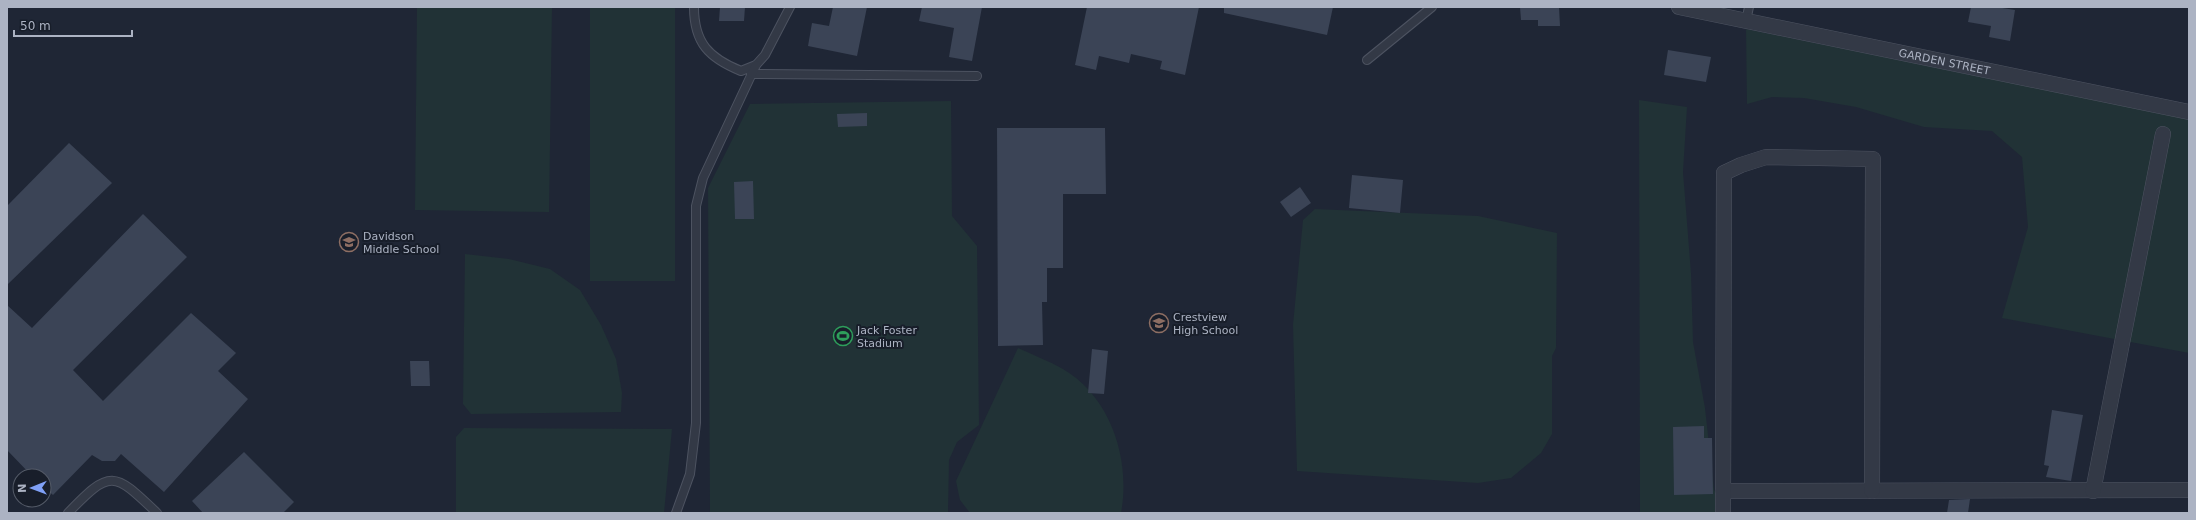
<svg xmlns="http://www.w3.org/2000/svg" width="2196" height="520" font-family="'DejaVu Sans',sans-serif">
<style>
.green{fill:#213236}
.building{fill:#3b4456}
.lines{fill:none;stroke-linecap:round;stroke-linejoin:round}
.service-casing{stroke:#4d5361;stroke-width:10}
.minor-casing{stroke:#4d5361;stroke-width:16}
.service{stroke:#333946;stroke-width:8}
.minor{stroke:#333946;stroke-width:15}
.labels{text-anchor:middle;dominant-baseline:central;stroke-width:4;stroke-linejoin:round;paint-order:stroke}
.street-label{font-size:11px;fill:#acb3c3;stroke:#181e2a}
.poi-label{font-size:11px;fill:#acb3c3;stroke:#181e2a;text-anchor:start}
</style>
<rect width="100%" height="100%" fill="#1f2635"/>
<g class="green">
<polygon points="417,7 552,7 549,212 415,210"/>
<rect x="590" y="7" width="85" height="274"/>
<polygon points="1746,29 2189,119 2189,353 2002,318 2028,227 2022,157 1992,131 1924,127 1856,107 1804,98 1772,97 1747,104"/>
<polygon points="1639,100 1687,107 1683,172 1691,273 1693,342 1705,408 1714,490 1732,513 1640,513"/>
<polygon points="951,101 952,216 977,246 979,425 957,442 949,460 948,513 710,513 708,188 750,104"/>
<polygon points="1315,209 1478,216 1557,233 1556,348 1552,356 1552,434 1541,453 1511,478 1478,483 1297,471 1293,325 1303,220"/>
<polygon points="465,254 509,259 550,269 580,290 601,325 616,359 622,393 621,412 471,414 463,404"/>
<path d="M1018 348C1033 355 1049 361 1063 369 1111 397 1131 460 1121 513H970L960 500 956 481Z"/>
<polygon points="464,428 672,429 664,513 456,513 456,437"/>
</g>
<g class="building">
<polygon points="720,7 745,7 744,21 719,21"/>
<polygon points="833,7 867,7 857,56 808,46 812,23 829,26"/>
<polygon points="922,7 982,7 972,61 949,57 954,28 919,21"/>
<polygon points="1087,7 1199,7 1185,75 1160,69 1162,61 1131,54 1129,63 1099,56 1096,70 1075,65"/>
<polygon points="1224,7 1333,7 1327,35 1224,13"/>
<polygon points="1520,7 1559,7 1560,26 1538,26 1538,20 1521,20"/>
<polygon points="1971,7 1996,7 2015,10 2010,41 1989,37 1991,26 1968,22"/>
<polygon points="1668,50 1711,57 1706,82 1664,75"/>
<polygon points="867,113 867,126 838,127 837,114"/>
<polygon points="997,128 1105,128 1106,194 1063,194 1063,268 1047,268 1047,302 1042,302 1043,345 998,346"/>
<polygon points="69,143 112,183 7,285 7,206"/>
<polygon points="1352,175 1403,180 1400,213 1349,208"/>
<polygon points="753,181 754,219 735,219 734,182"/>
<polygon points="1300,187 1311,203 1291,217 1280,202"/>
<polygon points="143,214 187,257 73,370 103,401 191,313 236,353 218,371 248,399 164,492 121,454 115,461 102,461 92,455 53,495 44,487 44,476 32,476 7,450 7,305 32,328"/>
<polygon points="1092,349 1108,351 1104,394 1088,393"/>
<polygon points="410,361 429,361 430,386 411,386"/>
<polygon points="2052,410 2083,415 2071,481 2046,477 2049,466 2044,465"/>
<polygon points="1704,426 1704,438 1712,438 1713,494 1674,495 1673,427"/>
<polygon points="244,452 294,502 283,513 203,513 192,501"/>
<polygon points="1970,499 1968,513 1947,513 1949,500"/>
</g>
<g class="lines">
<defs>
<g id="service">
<path d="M694 7C694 43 709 58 741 71L756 65 765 55 790 7"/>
<polyline points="1746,21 1749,7"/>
<polyline points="1367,60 1432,7"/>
<polyline points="751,74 977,76"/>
<path d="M68 513C111 468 114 472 157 513"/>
<polyline points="676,513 690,474 696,423 696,206 703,178 756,65"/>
</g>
<g id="minor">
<path id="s1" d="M1679 7 2189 112"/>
<polyline points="1723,491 2189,490"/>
<polyline points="2093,491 2163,134"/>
<polyline points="1723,513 1724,173 1741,165 1766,157 1873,159 1872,491"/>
</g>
</defs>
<use href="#service" class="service-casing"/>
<use href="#minor" class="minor-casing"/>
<use href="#service" class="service"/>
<use href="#minor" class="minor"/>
</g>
<defs>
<symbol id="school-ring" viewBox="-11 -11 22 22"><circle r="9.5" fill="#181e2a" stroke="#8d6e63" stroke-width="1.5"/><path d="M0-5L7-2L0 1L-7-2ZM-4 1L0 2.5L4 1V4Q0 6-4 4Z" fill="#8d6e63"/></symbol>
<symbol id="stadium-ring" viewBox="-11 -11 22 22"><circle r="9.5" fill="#181e2a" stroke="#2e9e5b" stroke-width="1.5"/><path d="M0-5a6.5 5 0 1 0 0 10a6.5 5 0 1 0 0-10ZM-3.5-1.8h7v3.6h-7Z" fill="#2e9e5b"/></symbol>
</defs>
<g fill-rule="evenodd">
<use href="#school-ring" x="338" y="231" width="22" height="22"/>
<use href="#school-ring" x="1148" y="312" width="22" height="22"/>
<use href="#stadium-ring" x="832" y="325" width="22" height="22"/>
</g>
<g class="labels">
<g class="street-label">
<text stroke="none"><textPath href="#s1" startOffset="271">GARDEN STREET</textPath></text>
</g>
<g class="poi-label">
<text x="363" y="236">Davidson<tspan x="363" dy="13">Middle School</tspan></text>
<text x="1173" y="317">Crestview<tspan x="1173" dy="13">High School</tspan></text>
<text x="857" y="330">Jack Foster<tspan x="857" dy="13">Stadium</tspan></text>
</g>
</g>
<rect width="2196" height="520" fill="none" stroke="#acb3c3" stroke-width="16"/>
<g transform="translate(32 488) rotate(269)"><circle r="19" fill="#181e2a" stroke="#535a67"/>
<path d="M0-3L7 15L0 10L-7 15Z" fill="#7fa0f6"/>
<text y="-6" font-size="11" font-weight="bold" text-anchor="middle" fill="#acb3c3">N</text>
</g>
<path d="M14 30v6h118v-6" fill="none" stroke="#acb3c3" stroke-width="2"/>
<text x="20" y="30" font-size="12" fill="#acb3c3" stroke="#181e2a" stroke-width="3" paint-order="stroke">50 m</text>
</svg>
